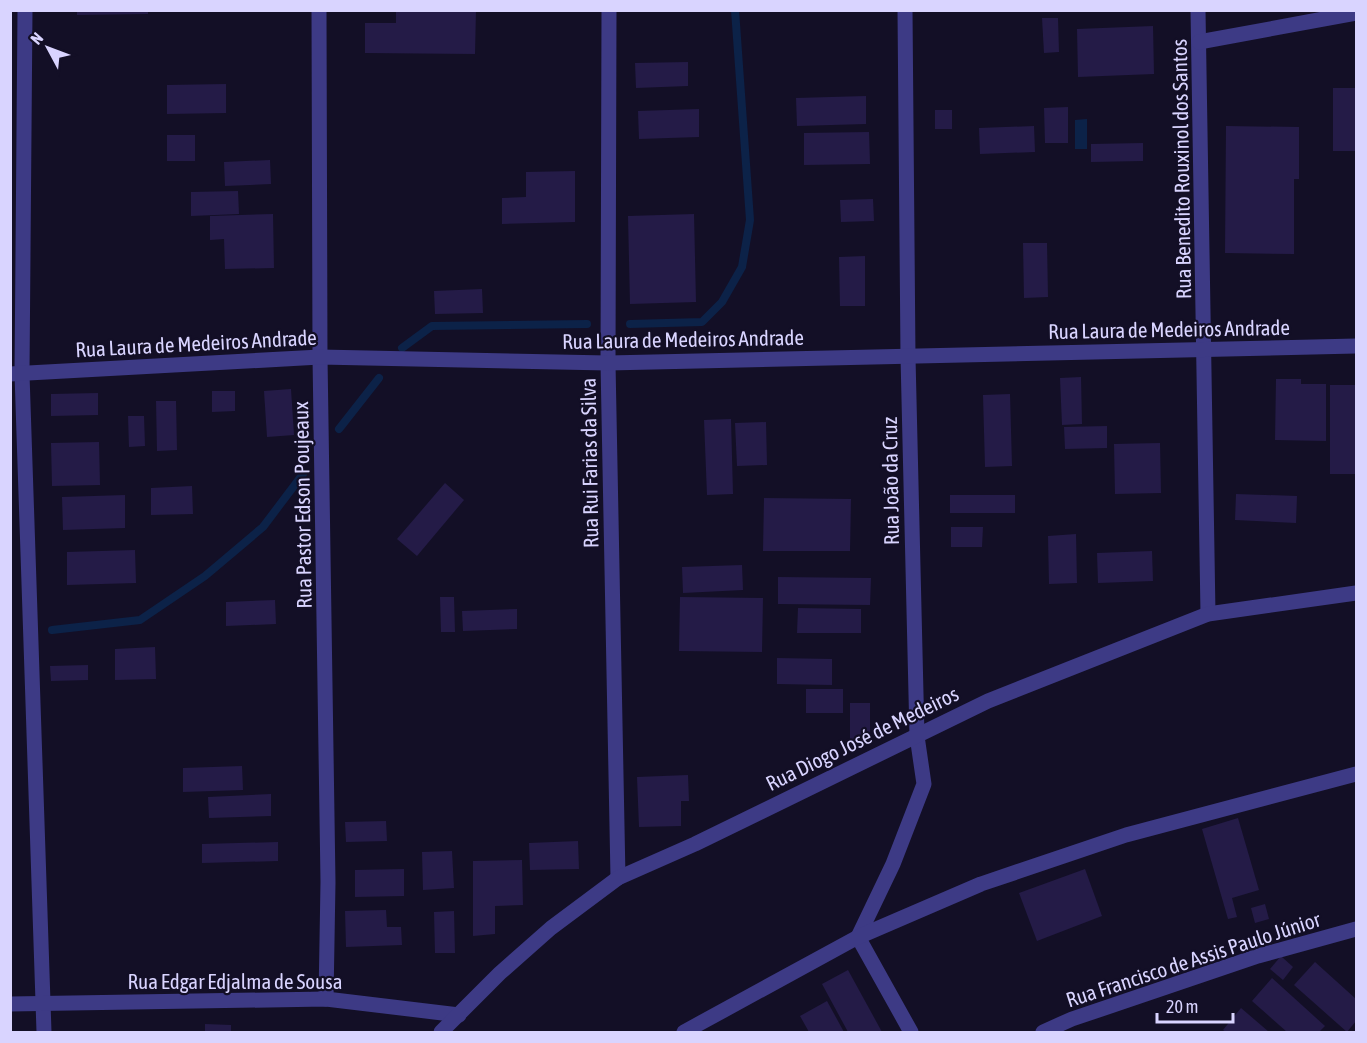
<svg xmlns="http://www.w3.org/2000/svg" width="1367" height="1043" font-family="'Asap Condensed',sans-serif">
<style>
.water{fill:#0c2248}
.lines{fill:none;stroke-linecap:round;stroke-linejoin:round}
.stream{stroke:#0c2248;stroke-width:8}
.building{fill:#241b47}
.minor{stroke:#3d3a85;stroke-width:15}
.labels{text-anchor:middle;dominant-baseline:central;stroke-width:4.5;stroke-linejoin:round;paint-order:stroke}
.street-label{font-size:21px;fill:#d9d4ff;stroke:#130f26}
</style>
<rect width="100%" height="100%" fill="#130f26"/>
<polygon class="water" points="1087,119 1087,149 1075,149 1075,120"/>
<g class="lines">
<g class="stream">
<polyline points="630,324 702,322 722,302 742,267 750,220 735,10"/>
<polyline points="402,348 432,326 587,324"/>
<polyline points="339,429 379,378"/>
<polyline points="52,630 140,620 205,576 263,527 303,474"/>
</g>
</g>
<g class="building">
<polygon points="77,10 148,10 148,14 77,15"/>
<polygon points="396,10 476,10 475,54 365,53 365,23 396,23"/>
<polygon points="1042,18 1058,18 1059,52 1044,53"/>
<polygon points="1153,26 1154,74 1078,77 1077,29"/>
<polygon points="688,62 688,86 636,88 635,63"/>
<polygon points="226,84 226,113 167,114 167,85"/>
<rect x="1333" y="88" width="23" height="63"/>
<polygon points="866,96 866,124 797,126 796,98"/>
<polygon points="1068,107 1068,143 1045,143 1044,108"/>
<polygon points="699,109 699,137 639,139 638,111"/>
<rect x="935" y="110" width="17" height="19"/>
<polygon points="1034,126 1035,152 980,154 979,128"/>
<polygon points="1226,126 1299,127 1299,179 1294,179 1294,254 1225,253"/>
<polygon points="869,132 870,164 804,165 804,133"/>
<rect x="167" y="135" width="28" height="26"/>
<polygon points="1143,143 1143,161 1091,162 1091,144"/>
<polygon points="270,160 271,184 225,186 224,162"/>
<polygon points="575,171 575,222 502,224 502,198 526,197 526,172"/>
<polygon points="238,191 239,214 191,216 191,192"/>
<polygon points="873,199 874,221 841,222 840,200"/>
<polygon points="273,214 274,268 225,269 224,239 210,240 210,216"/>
<polygon points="694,214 696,302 630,304 628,216"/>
<polygon points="1023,243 1047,243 1048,297 1024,298"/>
<polygon points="865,256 865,306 840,306 839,257"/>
<polygon points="482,289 483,313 435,314 434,291"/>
<polygon points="1081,377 1082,424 1062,425 1060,378"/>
<polygon points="1276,379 1301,379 1301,384 1326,384 1326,441 1275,440"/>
<rect x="1330" y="385" width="26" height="89"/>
<polygon points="291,389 294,435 267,437 264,391"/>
<polygon points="212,391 235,391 235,411 212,412"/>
<polygon points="98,393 98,415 51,416 51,394"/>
<polygon points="1010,394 1012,466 985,467 983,395"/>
<polygon points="156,401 176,401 177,450 157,451"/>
<polygon points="128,416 144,416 145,446 129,447"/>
<polygon points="731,419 733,494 707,495 704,420"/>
<polygon points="766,422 767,465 737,466 735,423"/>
<polygon points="1107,426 1107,448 1065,449 1064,427"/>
<polygon points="99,442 100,485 52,486 51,443"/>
<polygon points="1160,443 1161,493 1115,494 1114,444"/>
<polygon points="445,483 464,500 417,556 397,539"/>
<polygon points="192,486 193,514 151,515 151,488"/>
<polygon points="1236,494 1297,496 1296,523 1235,520"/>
<polygon points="125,495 125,528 63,530 62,497"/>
<rect x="950" y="495" width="65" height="18"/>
<polygon points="764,498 851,499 850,551 763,551"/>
<polygon points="951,527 983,527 982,547 951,547"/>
<polygon points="1076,534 1077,583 1049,584 1048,536"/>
<polygon points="135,550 136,583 67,585 67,552"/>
<polygon points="1152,551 1153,581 1098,583 1097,553"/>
<polygon points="742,565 743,590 683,593 682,567"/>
<polygon points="778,577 871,578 870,605 778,604"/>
<polygon points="440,597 454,597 455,632 441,632"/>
<polygon points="680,597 763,598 762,652 679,651"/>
<polygon points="275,600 276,624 226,626 226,602"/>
<polygon points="798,608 861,609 861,633 797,633"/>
<polygon points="517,609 517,629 463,631 462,611"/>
<polygon points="155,647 156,679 115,680 115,649"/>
<polygon points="777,658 832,659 832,685 777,684"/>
<polygon points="88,665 88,680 51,681 50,666"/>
<rect x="806" y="689" width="37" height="24"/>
<rect x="850" y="703" width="20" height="38"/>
<polygon points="242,766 243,790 183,792 183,768"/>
<polygon points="688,775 689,801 681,801 681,826 639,827 637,777"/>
<polygon points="271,794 271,816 209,818 208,797"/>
<polygon points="1238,818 1259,890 1232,898 1237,917 1228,919 1202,829"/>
<polygon points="386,821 387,841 346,842 345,822"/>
<polygon points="578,841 579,869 530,870 529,843"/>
<polygon points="278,842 278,861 202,863 202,844"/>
<polygon points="452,851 454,888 423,890 422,852"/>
<polygon points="522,860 523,905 495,906 495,934 473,936 473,861"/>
<polygon points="404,869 404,896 355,897 355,870"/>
<polygon points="1085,869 1102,916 1037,941 1019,893"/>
<polygon points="1265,904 1269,919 1255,923 1251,908"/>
<polygon points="386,910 387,927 401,927 402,945 346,947 345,911"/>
<polygon points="454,911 455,953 435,953 434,912"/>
<polygon points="1281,956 1293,967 1283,980 1270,969"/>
<polygon points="1315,962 1356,999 1356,1021 1347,1032 1294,985"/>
<polygon points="848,970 882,1032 848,1032 822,984"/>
<polygon points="1272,978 1325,1026 1319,1032 1287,1032 1252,1001"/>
<polygon points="827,1001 844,1032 809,1032 800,1016"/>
<polygon points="1241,1008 1269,1032 1226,1032 1223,1030"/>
<polygon points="205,1024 231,1025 231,1032 205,1032"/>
</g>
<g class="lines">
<g class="minor">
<polyline points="25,10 22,374 44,1032"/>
<polyline points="319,10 320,357 328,882 326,999"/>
<polyline points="609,10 608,363 618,878"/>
<polyline points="905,10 908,357 917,736 924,784 893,864 858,937 911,1032"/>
<polyline points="1198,10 1208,614"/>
<polyline points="1199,42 1356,13"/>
<polyline points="10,374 320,357 608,363 1356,346"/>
<polyline points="10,1004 326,999 459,1015"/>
<polyline points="441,1032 500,973 551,928 618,878 695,844 988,701 1208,614 1356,593"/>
<polyline points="684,1032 858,937 981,884 1126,835 1356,774"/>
<polyline points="1043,1032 1072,1019 1258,956 1356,929"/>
</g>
</g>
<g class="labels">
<g class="street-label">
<text transform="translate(1181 169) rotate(-91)">Rua Benedito Rouxinol dos Santos</text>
<text transform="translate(1169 329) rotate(-1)">Rua Laura de Medeiros Andrade</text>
<text transform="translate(683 339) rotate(-1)">Rua Laura de Medeiros Andrade</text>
<text transform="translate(196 343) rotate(-3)">Rua Laura de Medeiros Andrade</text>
<text transform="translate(589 463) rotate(-91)">Rua Rui Farias da Silva</text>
<text transform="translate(890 481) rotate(-91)">Rua João da Cruz</text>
<text transform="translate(302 505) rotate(-91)">Rua Pastor Edson Poujeaux</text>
<text transform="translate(862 738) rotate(-26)">Rua Diogo José de Medeiros</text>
<text transform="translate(1193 959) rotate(-18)">Rua Francisco de Assis Paulo Júnior</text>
<text x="235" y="981">Rua Edgar Edjalma de Sousa</text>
</g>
</g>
<rect width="1367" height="1043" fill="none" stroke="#d9d4ff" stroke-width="24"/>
<g transform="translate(48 48) rotate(311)" stroke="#130f26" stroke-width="4.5" paint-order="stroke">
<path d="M0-4.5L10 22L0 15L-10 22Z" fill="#d9d4ff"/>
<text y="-9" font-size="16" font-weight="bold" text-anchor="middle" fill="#d9d4ff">N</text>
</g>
<path d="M1157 1013v9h76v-9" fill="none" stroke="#d9d4ff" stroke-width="3"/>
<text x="1166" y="1013" font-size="18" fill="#d9d4ff" stroke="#130f26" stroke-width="4.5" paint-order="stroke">20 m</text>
</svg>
